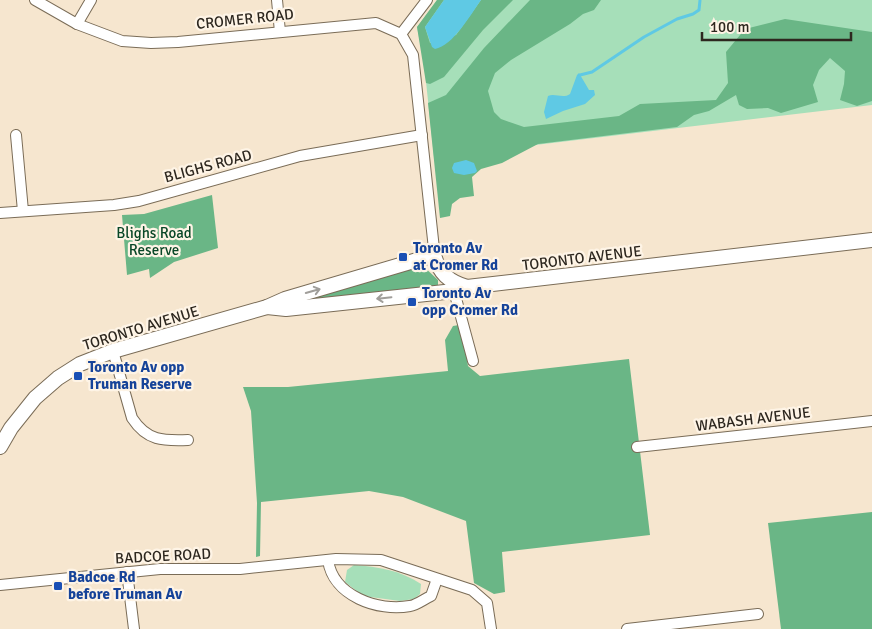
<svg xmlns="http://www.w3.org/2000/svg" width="872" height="629" font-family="Signika,sans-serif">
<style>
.green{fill:#a6dfb9}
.forest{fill:#6ab686}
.water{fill:#5fc9e4}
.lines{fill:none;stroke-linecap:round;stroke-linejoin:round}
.stream{stroke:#5fc9e4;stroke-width:3}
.street-casing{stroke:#7a6c57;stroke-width:12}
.secondary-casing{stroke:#7a6c57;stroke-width:16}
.street{stroke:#fff;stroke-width:10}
.secondary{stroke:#fff;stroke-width:14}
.oneway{stroke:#a09e9a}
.transit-dot{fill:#1a4fb4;stroke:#fef4e6;stroke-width:2}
.labels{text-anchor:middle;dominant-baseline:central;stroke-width:4.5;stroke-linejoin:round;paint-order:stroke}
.street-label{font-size:15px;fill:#2d271f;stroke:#fef4e6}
.park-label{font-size:15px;fill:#094727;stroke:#fef4e6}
.transit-label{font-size:15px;font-weight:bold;fill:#164399;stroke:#fef4e6;text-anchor:start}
</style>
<rect width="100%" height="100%" fill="#f6e6cf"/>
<g class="green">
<polygon points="437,0 872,0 872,105 434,157 424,63 417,27"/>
<path d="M354 565C378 567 400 570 421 584L420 594 414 599 400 601 363 596 345 582 347 570Z"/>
</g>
<g class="forest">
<polygon points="437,0 444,0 425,27 430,43 456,35 481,0 513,0 483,30 444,77 430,84 426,83 417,27"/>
<polygon points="530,0 601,0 594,10 583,14 570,24 511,60 495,73 488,91 494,112 501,119 524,127 619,116 640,104 716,100 728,83 726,52 745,29 785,19 872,32 872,101 857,106 840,100 844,84 845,71 830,58 819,70 813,85 818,102 781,113 768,108 747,109 739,105 736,95 709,111 694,115 677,127 538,144 502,163 481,169 472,177 474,196 460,198 452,204 450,216 440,218 428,103 446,95 484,48"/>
<polygon points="212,195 218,248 174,262 150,278 149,269 127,275 122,215 144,214"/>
<polygon points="422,265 438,280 438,287 282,303"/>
<polygon points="459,325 466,351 468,366 480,376 629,359 650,535 502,552 505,592 494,594 474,583 466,521 403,497 369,491 261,502 260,556 256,557 257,503 251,411 243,387 288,387 448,371 445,340 453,326"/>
<polygon points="872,512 872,629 781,629 768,523"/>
</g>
<g class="water">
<path d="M444 0H481C471 14 453 46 435 49L432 47 425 27Z"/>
<path d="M579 73 589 90H594L595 95 585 104 563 111 546 119 544 112 548 96C555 93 563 99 570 94L577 75Z"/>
<polygon points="466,160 474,163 477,171 475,173 464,175 454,173 452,168 454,163"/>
</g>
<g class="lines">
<polyline class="stream" points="580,75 592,72 644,37 677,19 693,14 699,10 700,0"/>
<defs>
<g id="street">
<polyline points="35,0 77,24 122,41 151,43 178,42 376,23 401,34 413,55 434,249 434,255"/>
<polyline points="277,0 280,32"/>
<polyline points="77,24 91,0"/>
<polyline points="401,34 427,0"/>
<polyline points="16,135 23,211"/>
<polyline points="0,213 114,205 139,201 300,156 422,135"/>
<polyline points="454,291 473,361"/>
<path d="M113 351 132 418C147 441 163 441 188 440"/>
<polyline points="637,447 872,421"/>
<path d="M328 560C333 596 378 612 410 606 417 605 424 599 431 596L437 579"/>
<polyline points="127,572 134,629"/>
<polyline points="0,585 160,569 240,569 336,559 381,560 472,590 487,603 491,629"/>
<polyline points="627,629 758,614"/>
</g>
<g id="secondary">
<polyline points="267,307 286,309 454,291 467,287 872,240"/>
<path d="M0 447 11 428 35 398 58 378 80 364 113 351 267 307 285 299 434 255C439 273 449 282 467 287"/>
</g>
</defs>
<use href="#street" class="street-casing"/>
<use href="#secondary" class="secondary-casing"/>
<use href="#street" class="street"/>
<use href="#secondary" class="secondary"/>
</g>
<defs><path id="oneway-shaft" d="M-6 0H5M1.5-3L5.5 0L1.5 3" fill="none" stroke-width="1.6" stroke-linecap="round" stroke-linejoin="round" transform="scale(1.25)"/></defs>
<g class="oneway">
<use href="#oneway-shaft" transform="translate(313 291) rotate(-16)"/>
<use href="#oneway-shaft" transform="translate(384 298) rotate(174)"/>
</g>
<g class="transit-dot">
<rect x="398" y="252" width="10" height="10" rx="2.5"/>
<rect x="407" y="297" width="10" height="10" rx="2.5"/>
<rect x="73" y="371" width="10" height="10" rx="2.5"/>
<rect x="53" y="581" width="10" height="10" rx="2.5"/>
</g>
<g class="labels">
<g class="street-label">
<text transform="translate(245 19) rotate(-6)">CROMER ROAD</text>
<text transform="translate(208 166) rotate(-15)">BLIGHS ROAD</text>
<text transform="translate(582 258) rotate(-7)">TORONTO AVENUE</text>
<text transform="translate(141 328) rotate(-17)">TORONTO AVENUE</text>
<text transform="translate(753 419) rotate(-7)">WABASH AVENUE</text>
<text transform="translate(163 556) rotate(-3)">BADCOE ROAD</text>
</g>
<g class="park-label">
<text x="154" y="233">Blighs Road<tspan x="154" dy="17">Reserve</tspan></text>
</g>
<g class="transit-label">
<text x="413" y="248">Toronto Av<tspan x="413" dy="17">at Cromer Rd</tspan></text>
<text x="422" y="293">Toronto Av<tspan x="422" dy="17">opp Cromer Rd</tspan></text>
<text x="88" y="367">Toronto Av opp<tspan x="88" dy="17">Truman Reserve</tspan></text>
<text x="68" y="577">Badcoe Rd<tspan x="68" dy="17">before Truman Av</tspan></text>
</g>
</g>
<path d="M702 32v8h149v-8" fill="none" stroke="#2d271f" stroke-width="2.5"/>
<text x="710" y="32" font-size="15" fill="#2d271f" stroke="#fef4e6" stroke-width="4" paint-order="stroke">100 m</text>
</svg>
